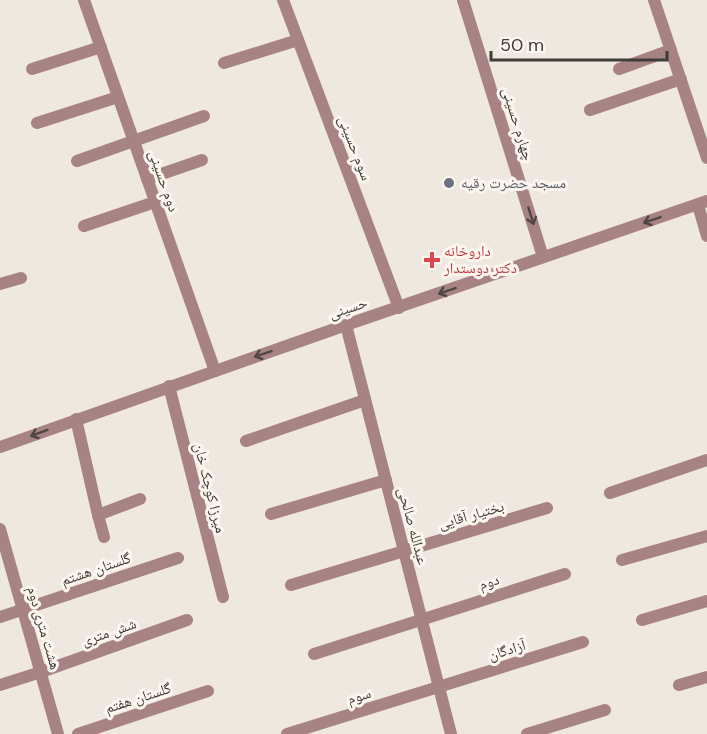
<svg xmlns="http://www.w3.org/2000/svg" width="707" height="734" font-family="'DM Sans','Noto Naskh Arabic',sans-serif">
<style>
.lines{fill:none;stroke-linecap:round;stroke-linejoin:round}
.minor{stroke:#a88384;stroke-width:12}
.tertiary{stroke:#a88384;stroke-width:12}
.oneway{stroke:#4f4744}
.worship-dot{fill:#6b7280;stroke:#fcf6ee;stroke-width:2}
.health-dot{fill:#e0444e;stroke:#fcf6ee;stroke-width:2}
.labels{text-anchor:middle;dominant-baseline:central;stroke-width:6;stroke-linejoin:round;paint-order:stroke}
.street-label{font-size:15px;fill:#3f3c39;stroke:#fcf6ee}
.worship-label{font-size:15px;fill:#5b616d;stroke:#fcf6ee;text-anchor:start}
.health-label{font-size:15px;fill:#be3a42;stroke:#fcf6ee;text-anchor:start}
</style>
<rect width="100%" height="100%" fill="#efe8e1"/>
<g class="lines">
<g class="minor">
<polyline points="84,0 215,371"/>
<polyline points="283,0 399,308"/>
<polyline points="463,0 543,257"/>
<polyline points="654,0 707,158"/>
<polyline points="224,63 298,40"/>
<polyline points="32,69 101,47"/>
<polyline points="619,69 671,50"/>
<polyline points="590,110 681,79"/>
<polyline points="37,123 118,97"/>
<polyline points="77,161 204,116"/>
<polyline points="147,179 202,160"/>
<polyline points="698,205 707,236"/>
<polyline points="84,226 155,202"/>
<polyline points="0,284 21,278"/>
<polyline points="169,386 223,597"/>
<polyline points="76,419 98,515 104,537"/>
<polyline points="246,441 365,400"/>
<polyline points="610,493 707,460"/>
<polyline points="271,514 386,480"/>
<polyline points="98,515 140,499"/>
<polyline points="0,529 58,734"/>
<polyline points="622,560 707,536"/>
<polyline points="291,585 547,508"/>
<polyline points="0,617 178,558"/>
<polyline points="642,620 707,601"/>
<polyline points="314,654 565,574"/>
<polyline points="0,685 41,672 187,620"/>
<polyline points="679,685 707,677"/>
<polyline points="78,734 208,691"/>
<polyline points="287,734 583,642"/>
<polyline points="527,734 605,710"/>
</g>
<g class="tertiary">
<polyline points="346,325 451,734"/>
<polyline points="0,447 346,325 707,201"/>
</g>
</g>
<defs><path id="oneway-shaft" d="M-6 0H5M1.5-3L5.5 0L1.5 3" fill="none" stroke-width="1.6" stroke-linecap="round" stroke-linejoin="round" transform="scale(1.5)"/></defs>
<g class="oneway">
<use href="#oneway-shaft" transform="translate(531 216) rotate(73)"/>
<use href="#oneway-shaft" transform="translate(652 220) rotate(161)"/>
<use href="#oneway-shaft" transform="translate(447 291) rotate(161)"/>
<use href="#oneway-shaft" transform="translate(263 354) rotate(161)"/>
<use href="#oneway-shaft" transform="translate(39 433) rotate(160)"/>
</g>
<circle class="worship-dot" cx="449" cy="183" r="6"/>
<path class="health-dot" d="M429 251h6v6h6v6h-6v6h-6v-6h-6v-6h6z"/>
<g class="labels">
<g class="street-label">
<text transform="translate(518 124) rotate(73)">چهارم حسینی</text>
<text transform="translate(355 148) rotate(69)">سوم حسینی</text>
<text transform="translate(164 181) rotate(71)">دوم حسینی</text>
<text transform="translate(348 308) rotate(-18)">حسینی</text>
<text transform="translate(210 488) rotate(76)">میرزا کوچک خان</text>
<text transform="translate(471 515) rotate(-16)">بختیار آقایی</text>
<text transform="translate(413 526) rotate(75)">عبدالله صالحی</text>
<text transform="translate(96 569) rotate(-19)">گلستان هشتم</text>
<text transform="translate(489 582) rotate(-17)">دوم</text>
<text transform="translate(44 628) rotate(74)">هشت متری دوم</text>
<text transform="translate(109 632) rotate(-19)">شش متری</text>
<text transform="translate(507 650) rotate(-17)">آزادگان</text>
<text transform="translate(359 696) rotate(-17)">سوم</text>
<text transform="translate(138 698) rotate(-18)">گلستان هفتم</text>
</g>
<g class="worship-label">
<text x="461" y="183">مسجد حضرت رقیه</text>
</g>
<g class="health-label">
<text x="444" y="251">داروخانه<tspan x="444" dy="17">دکتر دوستدار</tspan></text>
</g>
</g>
<path d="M491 51v9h176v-9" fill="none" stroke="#3f3c39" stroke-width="3"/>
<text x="500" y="51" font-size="18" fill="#3f3c39" stroke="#fcf6ee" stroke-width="4.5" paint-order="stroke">50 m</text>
</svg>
